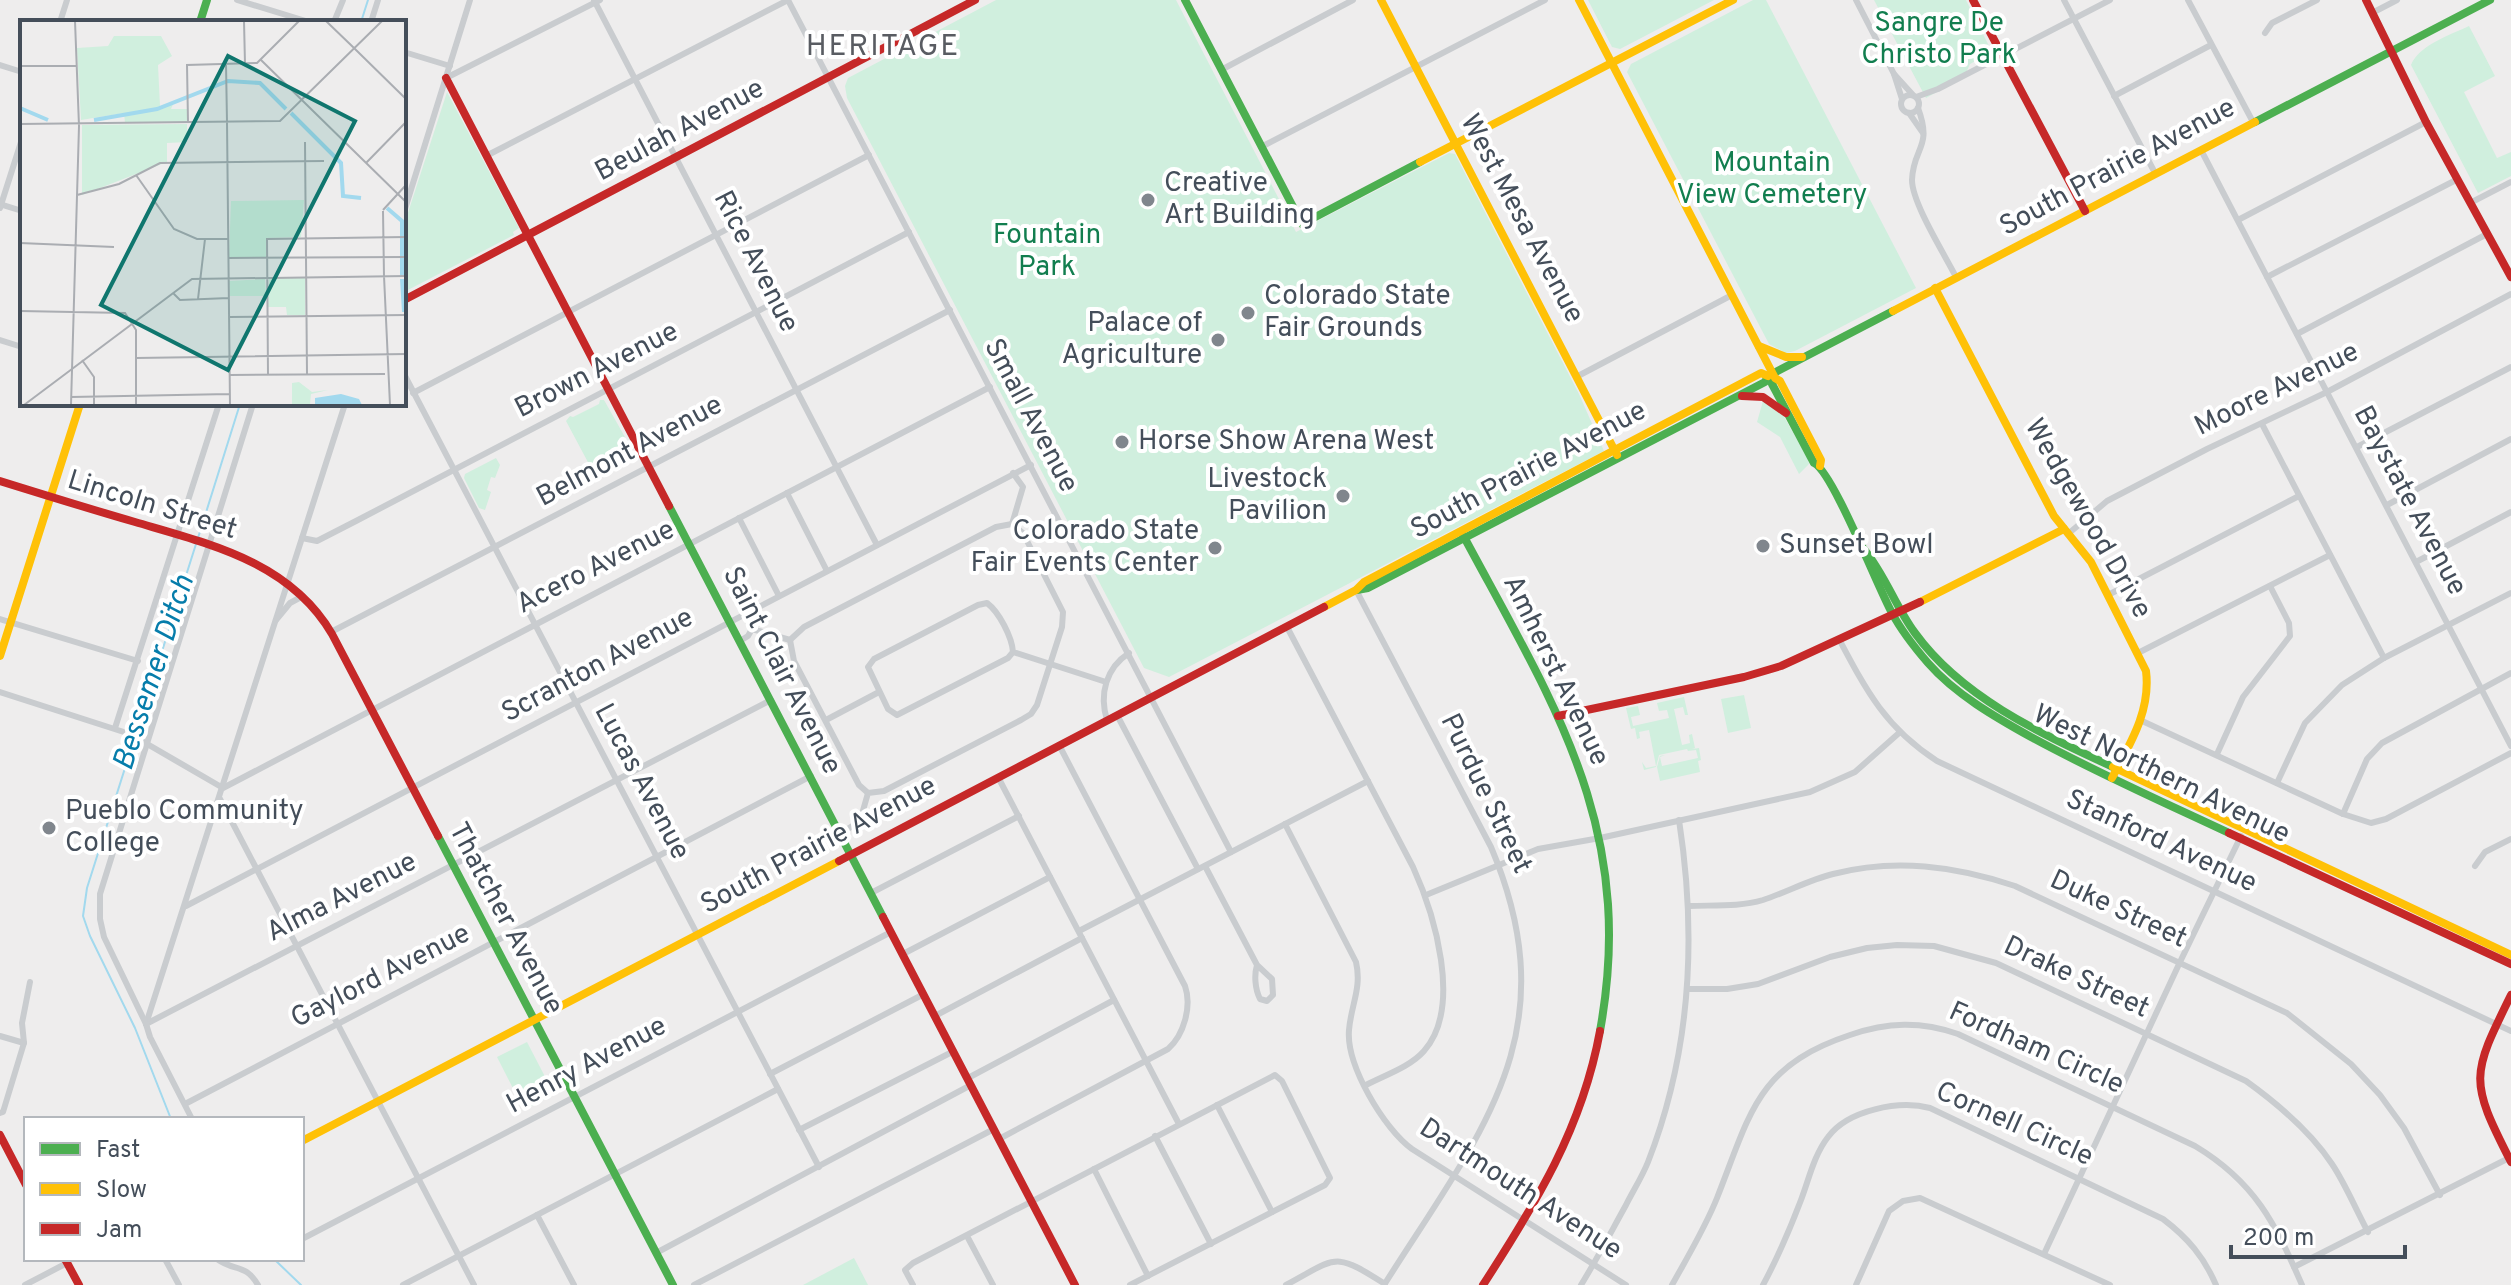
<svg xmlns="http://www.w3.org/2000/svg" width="2511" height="1285" font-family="Overpass,sans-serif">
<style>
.green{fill:#d0efde}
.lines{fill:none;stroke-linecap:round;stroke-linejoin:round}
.stream{stroke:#a2d9ee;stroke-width:2}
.street{stroke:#c9cccf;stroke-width:6}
.fast{stroke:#4caf50;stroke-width:8}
.slow{stroke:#ffc107;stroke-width:8}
.jam{stroke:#c62828;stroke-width:8}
.poi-dot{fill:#80868d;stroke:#fff;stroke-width:3}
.labels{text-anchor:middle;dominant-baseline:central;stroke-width:8;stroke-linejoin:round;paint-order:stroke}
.park-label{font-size:28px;fill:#127e4f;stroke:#fff}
.street-label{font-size:28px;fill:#444e5a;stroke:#fff}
.poi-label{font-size:28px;fill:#444e5a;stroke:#fff;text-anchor:start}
.neighbourhood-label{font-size:30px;letter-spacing:2px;fill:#595c62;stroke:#fff}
.water-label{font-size:30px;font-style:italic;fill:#067dab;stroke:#fff}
.inset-river{fill:none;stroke:#a2d9ee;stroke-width:4}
.inset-road{fill:none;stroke:#aaadb2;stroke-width:2}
.view{fill:#0f766e;fill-opacity:0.15;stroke:#0f766e;stroke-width:4}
.inset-edge{fill:none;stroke:#444e5a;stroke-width:4}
</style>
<rect width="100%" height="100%" fill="#eeeded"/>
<g class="green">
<polygon points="996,0 1176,0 1296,232 1449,153 1455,154 1579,394 1604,451 1169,677 1144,668 847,98 845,86 848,78"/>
<polygon points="1588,0 1714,0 1620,49 1612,47"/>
<polygon points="1753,0 1766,0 1916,288 1795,351 1786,353 1769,344 1627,72 1631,64"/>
<polygon points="1874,0 1966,0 1992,52 1970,64 1964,77 1926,98"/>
<path d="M2469 26 2495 76 2464 92 2497 158 2511 152V176L2478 193 2411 65C2419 45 2450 35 2469 26Z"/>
<polygon points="447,92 519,228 513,232 514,235 404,292 404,225"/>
<polygon points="600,400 604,400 630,446 590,466 566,421 570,416 573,417 599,404"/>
<polygon points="1763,401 1783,415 1808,459 1809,464 1799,474 1780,437 1757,422"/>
<polygon points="496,458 500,465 495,478 491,477 487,490 491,492 485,510 479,508 464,478 465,474"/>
<polygon points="1744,695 1751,728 1728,733 1721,699"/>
<polygon points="1684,697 1688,715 1685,715 1683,707 1674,709 1682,745 1690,743 1689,735 1692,734 1695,748 1692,749 1699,748 1701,760 1698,761 1700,772 1660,781 1657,767 1660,756 1665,755 1660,757 1662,766 1698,758 1696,750 1688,751 1687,749 1659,755 1656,767 1644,770 1642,762 1646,768 1656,766 1649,730 1639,732 1640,738 1637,739 1635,728 1631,729 1626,708 1638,706 1640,715 1631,717 1633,726 1669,718 1667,710 1659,711 1657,703"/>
<polygon points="527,1042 554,1094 524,1110 497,1057"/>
<polygon points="854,1258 868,1285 803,1285"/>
</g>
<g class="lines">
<g class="stream">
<polyline points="361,22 368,0"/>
<polyline points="198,538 240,404"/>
<polyline points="171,1119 135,1028 90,936 83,916 87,888 196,544"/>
<polyline points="274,1259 301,1285"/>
</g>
<g class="street">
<polyline points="237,0 309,22"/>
<polyline points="594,0 877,545"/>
<polyline points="788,0 1231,852"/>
<polyline points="1856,0 1894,74 1913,95"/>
<polyline points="2064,0 2155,173"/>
<polyline points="2188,0 2253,122"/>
<polyline points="2372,13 2397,0"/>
<polyline points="60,22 67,0"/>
<polyline points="334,22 343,0"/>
<polyline points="371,22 378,0"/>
<polyline points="2265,33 2272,23 2317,0"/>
<polyline points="404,52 450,66"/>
<polyline points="0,65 22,72"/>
<polyline points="1221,70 1353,0"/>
<polyline points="1894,74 1902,99"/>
<polyline points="446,78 600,0"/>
<circle cx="1910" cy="104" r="9"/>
<polyline points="2114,96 2211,45"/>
<polyline points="1916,97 1938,89 2110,0"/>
<path d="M1918 108C1933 148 1913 147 1912 180 1912 203 1945 255 1956 277"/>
<polyline points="1909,113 1923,133"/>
<polyline points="1261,147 1545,0"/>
<polyline points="2201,150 2511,746"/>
<polyline points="486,156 788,0"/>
<polyline points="2470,203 2511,182"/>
<polyline points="0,204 22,211"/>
<polyline points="0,208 22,139"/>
<polyline points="404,212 470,0"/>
<polyline points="2238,220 2426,122"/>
<polyline points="2267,277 2458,179"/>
<polyline points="2297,334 2487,234"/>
<polyline points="0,340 22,347"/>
<polyline points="404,374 819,1167"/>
<polyline points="1578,376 1732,295"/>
<polyline points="413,393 869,155"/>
<polyline points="2262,424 2384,658"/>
<polyline points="2357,447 2511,367"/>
<polyline points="787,493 827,571"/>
<polyline points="2387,505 2511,439"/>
<polyline points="739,518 779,596"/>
<polyline points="2068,534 2107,501 2207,449 2327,392 2511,294"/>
<polyline points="302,538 317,541 356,521 909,232"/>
<polyline points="2416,562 2511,512"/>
<path d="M1356 590 1491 847C1570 1034 1480 1133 1384 1285"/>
<polyline points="2108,595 2299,496"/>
<polyline points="0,619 138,661"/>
<polyline points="276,620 290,603 303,596"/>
<path d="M1287 627 1413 867C1434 913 1463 1007 1424 1051 1410 1067 1385 1075 1366 1085"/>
<polyline points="331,632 950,310"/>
<path d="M1839 639C1867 692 1886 728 1937 761L2511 1031"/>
<polyline points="790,640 794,661 859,785 868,793"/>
<polyline points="740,641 748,636 752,629 790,640 804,627 996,527 1012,524"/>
<path d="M1013 652 1008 658 897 715 888 709 868 667 874 659 978 605 987 603C999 612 1012 637 1013 652L1106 682"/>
<polyline points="2138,653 2330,555"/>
<polyline points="0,692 130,734 223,788 990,387"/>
<polyline points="1117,715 1198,869"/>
<polyline points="826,720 879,692"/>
<path d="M1107 720C1099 694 1106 668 1129 653"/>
<polyline points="2140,720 2343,814 2371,823 2386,819 2511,753"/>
<polyline points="115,728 219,404"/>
<polyline points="2217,754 2243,697 2290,636 2289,623 2270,586"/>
<polyline points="998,777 1179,1124"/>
<polyline points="2277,783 2305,723 2342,685 2384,658 2511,593"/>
<polyline points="220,799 474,1285"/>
<polyline points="2343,814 2367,759 2382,743 2511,673"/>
<path d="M1285 824 1356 962C1362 988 1351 1005 1349 1030 1346 1065 1384 1129 1412 1149L1626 1285"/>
<polyline points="840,834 860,821 868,793 884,791 1021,720 1031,714 1037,705 1062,627 1063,612 1023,533 1012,524 1023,487 1013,473"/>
<path d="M1205 866 1257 965 1272 979 1273 995 1267 1001 1260 999C1255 989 1254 975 1257 965"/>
<polyline points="2475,866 2485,852 2511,839"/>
<polyline points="871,893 1019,816"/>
<polyline points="1426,895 1538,849 1600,838 1810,792 1855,772 1899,733"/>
<polyline points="186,906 1031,465"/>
<path d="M1689 906C1714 905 1740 907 1763 900 1787 892 1809 880 1833 874 1895 858 1955 866 2015 886L2287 1013 2351 1064 2380 1095 2404 1128 2440 1195"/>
<polyline points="1079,931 1368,781"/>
<polyline points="903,954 1050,877"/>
<path d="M1688 989H1727L1758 984 1830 957 1867 948 1897 945 1934 946 1996 963 2246 1081C2278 1104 2310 1131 2332 1164 2346 1185 2356 1210 2368 1232"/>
<polyline points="935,1016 1082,938"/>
<polyline points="146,1024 771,700"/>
<polyline points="146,1024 345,404"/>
<polyline points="0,1036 24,1043"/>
<polyline points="770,1074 924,994"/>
<polyline points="968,1078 1114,1000"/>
<polyline points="185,1104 811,776"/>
<polyline points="1217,1105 1272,1212"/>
<polyline points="0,1113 3,1112 24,1043 22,1023 30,982"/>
<polyline points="192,1119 150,1037 146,1024 104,937 100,919 100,894 253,404"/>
<polyline points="799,1130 954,1051"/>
<polyline points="1155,1136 1211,1244"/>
<path d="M999 1139 1168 1049C1184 1035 1192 1006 1185 986L1059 745"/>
<polyline points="1094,1169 1148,1276"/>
<polyline points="537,1215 574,1285"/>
<polyline points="967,1236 993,1285"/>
<polyline points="302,1239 891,932"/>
<polyline points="656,1253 971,1085"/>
<polyline points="2044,1254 2180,962 2241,836"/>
<polyline points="165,1259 179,1285"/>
<path d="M217 1259C235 1272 245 1263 258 1285"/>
<polyline points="2294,1267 2509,1158"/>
<polyline points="25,1285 67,1263"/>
<polyline points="403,1285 778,1089"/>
<polyline points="694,1285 994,1129"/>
<polyline points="913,1285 905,1270 913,1263 1275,1075 1282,1081 1330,1178 1325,1185 1130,1285"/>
<path d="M1286 1285C1338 1257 1333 1251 1385 1284"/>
<path d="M1581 1285C1597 1259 1611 1232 1626 1205 1633 1191 1642 1177 1648 1162 1691 1052 1697 936 1679 820"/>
<path d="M1672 1285C1688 1256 1705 1228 1717 1198 1750 1115 1756 1066 1850 1035 1887 1022 1921 1021 1958 1034L2195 1146C2255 1182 2275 1223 2302 1285"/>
<path d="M1763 1285C1778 1257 1790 1229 1801 1200 1809 1179 1814 1155 1828 1137 1848 1110 1899 1100 1930 1108L2163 1219C2188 1238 2204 1257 2216 1285"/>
<polyline points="1856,1285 1889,1211 1903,1201 1920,1198 2110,1285"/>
</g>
<g class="fast">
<polyline points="1185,0 1302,224 1420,162"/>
<polyline points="200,22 207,0"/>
<polyline points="2255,122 2490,0"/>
<path d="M1775 378 1772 384 1814 463C1833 472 1878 588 1892 613 1901 630 1915 648 1928 663 1955 694 1995 717 2031 737 2095 772 2163 802 2229 833"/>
<polyline points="669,506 883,917"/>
<path d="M1463 535C1554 705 1637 828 1600 1031"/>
<path d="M1863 548C1885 574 1895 606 1915 633 1962 698 2042 734 2113 767"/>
<polyline points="1357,590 1368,588 1765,382 1768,376 1893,311"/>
<polyline points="438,836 673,1285"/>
</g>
<g class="slow">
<polyline points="1381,0 1617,455"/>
<polyline points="1579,0 1775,378 1780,381 1821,460 1820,466"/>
<polyline points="1420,162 1733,0"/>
<path d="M1935 288 2054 516 2091 562 2146 671C2151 711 2130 744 2112 778"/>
<polyline points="1893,311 2255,122"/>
<polyline points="1759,346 1786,357 1802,357"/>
<polyline points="1920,602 2064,529"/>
<polyline points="1324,607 1356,590 1364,582 1761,373 1768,376"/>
<polyline points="0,656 80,404"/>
<polyline points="2113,767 2511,955"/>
<polyline points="302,1141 839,861"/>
</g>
<g class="jam">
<polyline points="1973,0 2085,211"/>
<polyline points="2366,0 2426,122 2511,277"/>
<polyline points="446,78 669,506"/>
<polyline points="404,300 975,0"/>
<polyline points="1742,396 1763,397 1786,413"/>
<path d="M0 481C45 495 90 509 135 522 210 544 290 562 332 634L438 836"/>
<polyline points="1558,716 1744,677 1781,666 1920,602"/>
<polyline points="2229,833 2511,964"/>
<polyline points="839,861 1324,607"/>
<polyline points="883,917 1075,1285"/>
<path d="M2511 995C2471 1076 2469 1080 2511 1162"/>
<polyline points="0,1135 26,1185"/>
<polyline points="65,1259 79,1285"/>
<path d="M1483 1285C1536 1203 1582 1129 1600 1031"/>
</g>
</g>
<g class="poi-dot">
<circle cx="1148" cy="200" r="8"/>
<circle cx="1248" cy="313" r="8"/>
<circle cx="1218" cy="340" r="8"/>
<circle cx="1122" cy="442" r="8"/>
<circle cx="1343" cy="496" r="8"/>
<circle cx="1763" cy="546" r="8"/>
<circle cx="1215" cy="548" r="8"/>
<circle cx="49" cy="828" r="8"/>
</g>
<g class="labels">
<g class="park-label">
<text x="1939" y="24">Sangre De<tspan x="1939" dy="32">Christo Park</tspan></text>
<text x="1772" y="164">Mountain<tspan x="1772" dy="32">View Cemetery</tspan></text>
<text x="1047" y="236">Fountain<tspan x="1047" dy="32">Park</tspan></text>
</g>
<g class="street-label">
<text transform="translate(680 131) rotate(-28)">Beulah Avenue</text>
<text transform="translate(2118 168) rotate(-28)">South Prairie Avenue</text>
<text transform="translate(1521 219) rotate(62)">West Mesa Avenue</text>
<text transform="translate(755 262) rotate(63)">Rice Avenue</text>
<text transform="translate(597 371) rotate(-27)">Brown Avenue</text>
<text transform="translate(2277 390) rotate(-26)">Moore Avenue</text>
<text transform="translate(1030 416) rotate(62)">Small Avenue</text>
<text transform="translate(630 452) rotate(-28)">Belmont Avenue</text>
<text transform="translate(1529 471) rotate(-28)">South Prairie Avenue</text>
<text transform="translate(2409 501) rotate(62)">Baystate Avenue</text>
<text transform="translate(152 506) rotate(17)">Lincoln Street</text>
<text transform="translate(2087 519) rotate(60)">Wedgewood Drive</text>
<text transform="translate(596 568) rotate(-27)">Acero Avenue</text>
<text transform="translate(598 666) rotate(-28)">Scranton Avenue</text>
<text transform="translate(781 671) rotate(63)">Saint Clair Avenue</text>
<text transform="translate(1555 671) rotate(64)">Amherst Avenue</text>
<text transform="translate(2161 775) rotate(26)">West Northern Avenue</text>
<text transform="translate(641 782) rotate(62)">Lucas Avenue</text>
<text transform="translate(1485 794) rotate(64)">Purdue Street</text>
<text transform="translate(2161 842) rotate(25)">Stanford Avenue</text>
<text transform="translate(819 846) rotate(-28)">South Prairie Avenue</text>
<text transform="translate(342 898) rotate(-27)">Alma Avenue</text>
<text transform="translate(2118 910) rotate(25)">Duke Street</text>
<text transform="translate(505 919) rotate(62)">Thatcher Avenue</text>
<text transform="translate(381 977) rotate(-27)">Gaylord Avenue</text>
<text transform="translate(2076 978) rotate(25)">Drake Street</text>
<text transform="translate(2036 1049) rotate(24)">Fordham Circle</text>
<text transform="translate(587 1066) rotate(-28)">Henry Avenue</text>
<text transform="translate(2014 1125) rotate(24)">Cornell Circle</text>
<text transform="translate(1520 1190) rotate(33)">Dartmouth Avenue</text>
</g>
<g class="poi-label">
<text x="1164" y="184">Creative<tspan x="1164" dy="32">Art Building</tspan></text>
<text x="1264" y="297">Colorado State<tspan x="1264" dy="32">Fair Grounds</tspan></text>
<text x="1202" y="324" text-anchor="end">Palace of<tspan x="1202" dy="32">Agriculture</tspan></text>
<text x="1138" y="442">Horse Show Arena West</text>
<text x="1327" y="480" text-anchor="end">Livestock<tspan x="1327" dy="32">Pavilion</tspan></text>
<text x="1199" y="532" text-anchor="end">Colorado State<tspan x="1199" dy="32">Fair Events Center</tspan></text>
<text x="1779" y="546">Sunset Bowl</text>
<text x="65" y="812">Pueblo Community<tspan x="65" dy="32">College</tspan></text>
</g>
<g class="neighbourhood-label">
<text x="883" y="47">HERITAGE</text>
</g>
<g class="water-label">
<text transform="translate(155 673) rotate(-72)">Bessemer Ditch</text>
</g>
</g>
<g transform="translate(20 20)">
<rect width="386" height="386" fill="#eeeded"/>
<path d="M94 16H141L152 36 138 45 140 86 133 90 154 82 151 89H167V102L105 103 104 93 61 100 57 28 88 26ZM167 104V122L147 123V142L62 175V105ZM284 180 281 217 247 218 246 237H209L211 181ZM249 258H285V295H267L266 287H248ZM245 259 246 276H210L209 261ZM279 362 292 372 308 370 291 374 290 384 295 385H272V363Z" fill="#d0efde"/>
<path d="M321 374 339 379 342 385H295V378Z" fill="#a2d9ee"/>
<path class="inset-river" d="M0 88 28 100M271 93 321 143 323 176 341 178M74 100 137 89 208 61 240 63 266 89M367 188 382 201V255M382 259 384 292"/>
<path class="inset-road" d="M224 1 225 44M306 1 334 28M334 28 386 79M241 40 386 182M206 44 207 102M0 46H57M168 102 167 45 237 43 279 1M207 102 210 385M0 104 260 101 362 1M285 122 287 354M346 143 386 102M116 155 154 209 177 219H208M57 175 99 164 140 143 304 141M363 190 386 165M363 191 364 256M0 223 94 227M208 238 386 237M364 256 370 385M153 273 160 280 209 278M178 279 185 219M0 291 105 293 116 310V385M209 297 386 295M116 338 386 334M62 340 74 357V385M210 355 365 354M248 355 247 219 386 217M51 377 210 374M4 385 172 259 386 256M51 385 59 106 55 1"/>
<path class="view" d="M208 36 335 101 208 350 81 285Z"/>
<rect width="386" height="386" class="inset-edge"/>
</g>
<rect x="24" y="1117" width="280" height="144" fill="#ffffff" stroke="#b4b8bd" stroke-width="2"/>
<rect x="40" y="1143" width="40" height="12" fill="#4caf50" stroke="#b4b8bd" stroke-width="2"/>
<text x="96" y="1157" font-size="24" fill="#444e5a">Fast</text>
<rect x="40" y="1183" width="40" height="12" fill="#ffc107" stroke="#b4b8bd" stroke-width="2"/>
<text x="96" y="1197" font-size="24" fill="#444e5a">Slow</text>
<rect x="40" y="1223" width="40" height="12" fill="#c62828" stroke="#b4b8bd" stroke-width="2"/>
<text x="96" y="1237" font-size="24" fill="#444e5a">Jam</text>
<path d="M2231 1245v12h174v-12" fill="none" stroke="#444e5a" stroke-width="4"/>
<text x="2243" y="1245" font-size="24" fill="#444e5a" stroke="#ffffff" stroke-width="6" paint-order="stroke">200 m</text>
</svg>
